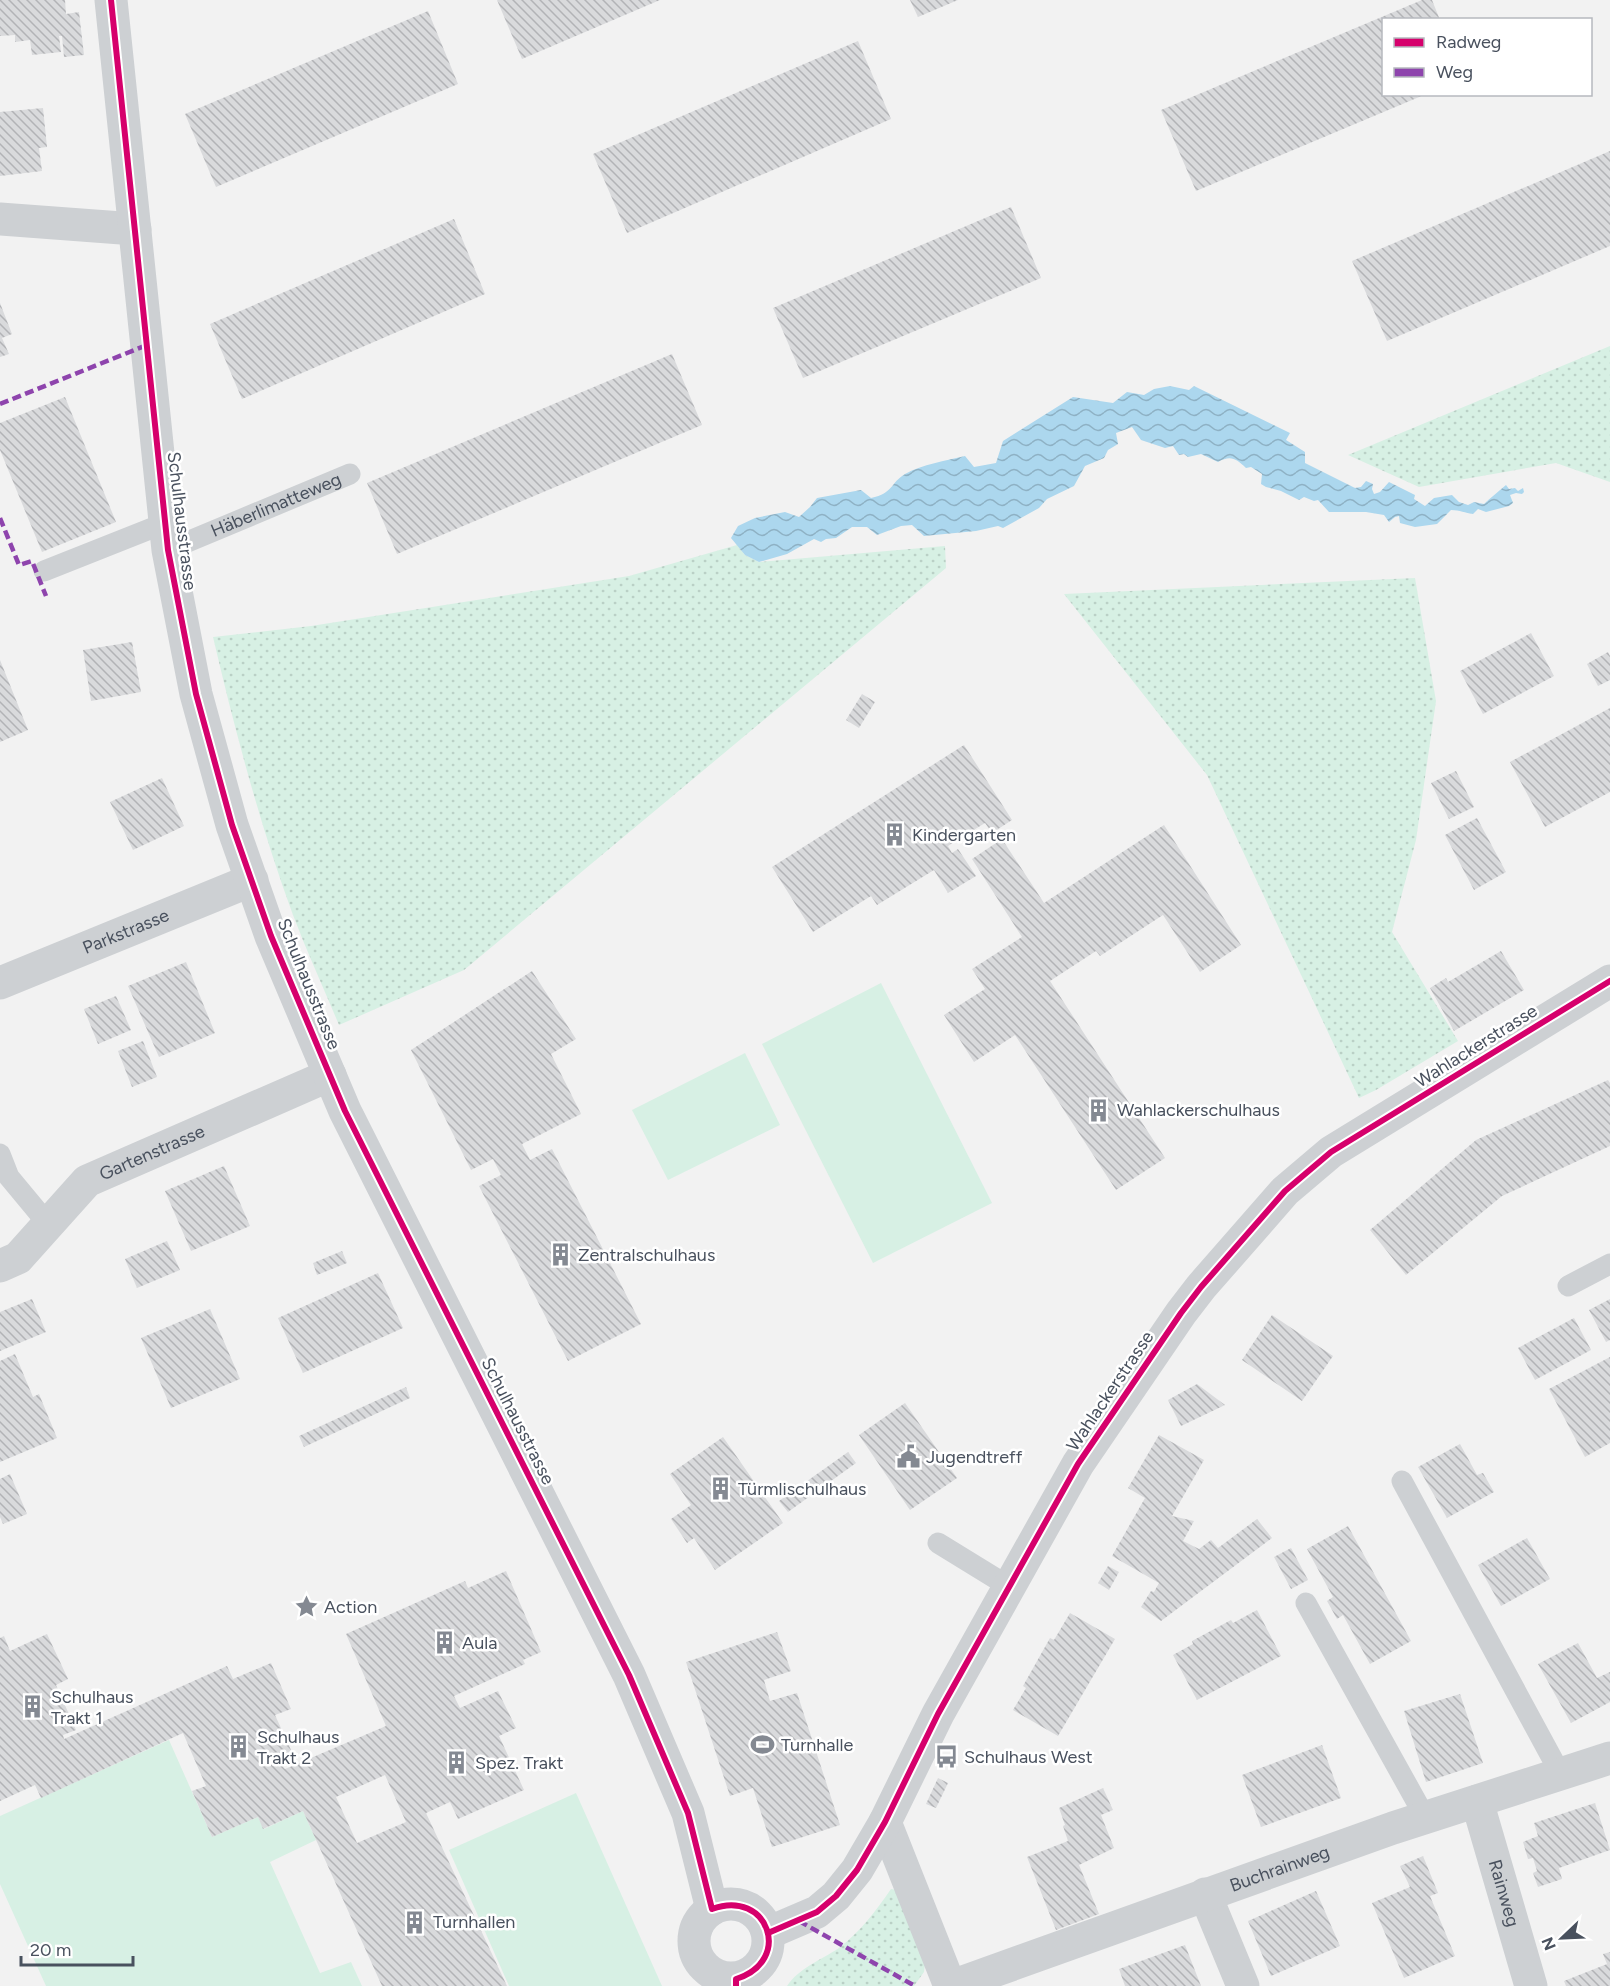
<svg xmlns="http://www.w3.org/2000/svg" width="1610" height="1986" font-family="Figtree,sans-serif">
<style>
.grass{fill:url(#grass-dots)}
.green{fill:#d7f0e4}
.water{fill:url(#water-waves)}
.building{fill:url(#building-back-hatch);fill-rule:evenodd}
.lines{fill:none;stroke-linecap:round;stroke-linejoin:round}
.service{stroke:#cdd0d3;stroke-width:21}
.minor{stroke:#cdd0d3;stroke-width:33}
.tertiary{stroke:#cdd0d3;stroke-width:33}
.quiet{stroke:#8e44ad;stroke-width:4.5;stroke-dasharray:9 4.5;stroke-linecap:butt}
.cycleway-casing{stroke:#fff;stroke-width:10}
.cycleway{stroke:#d6006c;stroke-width:6}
.labels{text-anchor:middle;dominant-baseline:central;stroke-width:5;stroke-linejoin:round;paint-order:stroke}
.street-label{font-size:18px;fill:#49515e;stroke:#fff}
.poi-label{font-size:18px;fill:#49515e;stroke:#fff;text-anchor:start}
</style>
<defs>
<pattern id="grass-dots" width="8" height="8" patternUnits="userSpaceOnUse" patternTransform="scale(1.5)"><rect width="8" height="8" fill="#d7f0e4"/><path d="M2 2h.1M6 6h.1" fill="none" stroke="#bad0c6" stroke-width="1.8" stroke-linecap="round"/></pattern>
<pattern id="water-waves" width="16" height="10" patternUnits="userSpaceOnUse" patternTransform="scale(1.5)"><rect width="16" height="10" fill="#acd7ee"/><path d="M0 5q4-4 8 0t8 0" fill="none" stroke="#8eb1c4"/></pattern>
<pattern id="building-back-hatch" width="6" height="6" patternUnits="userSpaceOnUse" patternTransform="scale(1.5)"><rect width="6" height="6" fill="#d9dadc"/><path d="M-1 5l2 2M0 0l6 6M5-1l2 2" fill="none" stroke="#b2b3b6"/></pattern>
</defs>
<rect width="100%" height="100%" fill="#f2f2f2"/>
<g class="grass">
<polygon points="1610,346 1610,482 1556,463 1419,487 1348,455"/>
<path d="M737 545 745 555 759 562 945 546 946 568 464 970 339 1025C324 989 307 952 293 915 260 825 235 731 213 637L311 626 629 576Z"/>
<polygon points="1415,578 1436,701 1416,840 1392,932 1458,1041 1376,1090 1359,1098 1207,775 1064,594"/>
<path d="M891 1889 897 1890 925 1964 924 1972 914 1986H787C799 1968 821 1960 839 1948 861 1931 875 1912 891 1889Z"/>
</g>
<g class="green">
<polygon points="881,983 992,1203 873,1263 762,1044"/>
<polygon points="745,1053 780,1125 668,1180 632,1110"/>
<polygon points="169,1740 212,1837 258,1817 264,1829 303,1811 316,1840 270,1862 320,1973 351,1962 362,1986 46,1986 0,1884 0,1816"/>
<polygon points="576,1793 662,1986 509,1986 449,1850"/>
</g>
<path class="water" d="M1170 386 1189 390 1194 386 1290 433 1286 440 1305 452V463L1355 488 1361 487 1366 481 1373 484 1372 489 1374 494 1380 492 1389 482 1415 495 1414 499 1425 506 1434 498 1452 495 1459 502 1468 505 1474 502 1484 504C1490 498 1498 492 1506 485L1509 489 1515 488 1518 491 1523 488 1524 492 1522 494 1516 493 1510 495 1513 503 1509 506 1486 512 1478 509 1473 514C1465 513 1460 510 1451 510L1437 524 1415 527 1400 523 1399 516 1395 517 1389 522 1384 515 1366 512H1329L1318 500 1314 501 1304 497 1299 500 1281 491 1266 487 1261 484 1262 474 1251 467 1246 468C1236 458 1230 455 1218 462L1201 454 1188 457 1184 454 1179 455 1173 446 1165 448 1141 440 1132 427 1116 433 1118 444 1108 450 1104 458 1085 466 1074 486 1047 499 1039 508 1003 528 998 526 976 531 924 536 912 525 901 526 877 535 867 527H852L836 538 826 539 821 542 814 539 787 554 759 562 745 555 731 538 738 526 755 518 785 512 799 517 810 507 817 498 861 490 871 498C894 493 890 483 905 474 923 464 945 461 965 456L974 467 996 463 1003 441 1073 397 1113 403 1127 392 1144 395 1154 389Z"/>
<g class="building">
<polygon points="0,0 65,0 66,14 79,12 84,55 64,57 62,36 59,36 61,52 32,55 30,40 15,42 15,35 0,36"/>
<polygon points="497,0 660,0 522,59"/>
<polygon points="910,0 958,0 918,17"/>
<polygon points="1422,0 1432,0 1440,20 1383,20 1384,94 1424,95 1196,191 1161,110"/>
<polygon points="428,11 458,84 216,187 185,114"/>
<polygon points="858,41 891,119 627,233 593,154"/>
<polygon points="43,108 47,147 39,148 42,171 0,176 0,112"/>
<polygon points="1610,151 1610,246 1387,341 1352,261"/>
<polygon points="1011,207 1041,278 803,378 773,308"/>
<polygon points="454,219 485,294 242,399 210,324"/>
<polygon points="0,303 12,334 2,338 9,354 0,357"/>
<polygon points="672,354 702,425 397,554 367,483"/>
<polygon points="65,397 116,522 42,552 0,450 0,423"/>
<polygon points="1531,633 1554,676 1483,714 1460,671"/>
<polygon points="132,642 141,692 91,701 83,650"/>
<polygon points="1608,652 1610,656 1610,680 1598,686 1587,664"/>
<polygon points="0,660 28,730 0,742"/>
<polygon points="862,694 875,702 859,728 846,720"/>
<polygon points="1610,708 1610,792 1545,827 1510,762"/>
<polygon points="964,745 1012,820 992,833 985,823 948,846 952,853 958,849 976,876 948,893 934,870 877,905 871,896 813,932 772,867"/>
<polygon points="1456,771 1474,807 1449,819 1431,783"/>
<polygon points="162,778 184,826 133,850 110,802"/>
<polygon points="1477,818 1506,872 1474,890 1445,835"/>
<polygon points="1164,825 1241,945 1200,972 1163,915 1100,956 1096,951 1050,981 1165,1158 1116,1190 1015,1035 974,1062 944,1015 985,989 972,969 1022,937 972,859 1002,839 1044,903"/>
<polygon points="1501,951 1524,990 1454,1031 1430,988 1446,978 1448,982"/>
<polygon points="186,962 215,1033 159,1057 128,986"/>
<polygon points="532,971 576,1039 551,1054 581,1114 522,1144 530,1160 552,1149 641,1324 568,1361 479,1186 501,1175 493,1159 471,1170 411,1050"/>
<polygon points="116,996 131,1030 98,1044 84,1009"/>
<polygon points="143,1041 157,1077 132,1087 118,1051"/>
<polygon points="1608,1080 1610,1083 1610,1146 1502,1196 1406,1275 1370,1230 1476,1140"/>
<polygon points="224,1166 250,1226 191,1251 165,1191"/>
<polygon points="167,1241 180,1270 137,1288 125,1259"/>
<polygon points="342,1251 347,1263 317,1275 313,1263"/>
<polygon points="378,1273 403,1328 303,1373 278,1318"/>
<polygon points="32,1299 46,1332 0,1351 0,1312"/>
<polygon points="1610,1299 1610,1340 1606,1342 1589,1310"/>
<polygon points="210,1309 240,1379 171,1408 141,1338"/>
<polygon points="1272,1315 1333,1356 1302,1401 1242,1360"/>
<polygon points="1574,1318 1591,1350 1535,1380 1518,1348"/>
<polygon points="15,1354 33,1397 39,1394 57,1438 0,1462 0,1361"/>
<polygon points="1610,1357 1610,1443 1585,1457 1549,1389"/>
<polygon points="1197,1384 1225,1405 1181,1426 1168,1400"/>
<polygon points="406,1387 410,1398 304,1447 299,1436"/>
<polygon points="905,1403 957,1478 910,1510 859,1435"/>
<polygon points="1159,1435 1204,1460 1172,1516 1194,1521 1183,1541 1199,1549 1211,1540 1218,1548 1257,1519 1272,1538 1161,1621 1141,1607 1151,1591 1154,1592 1159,1583 1112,1556 1145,1498 1128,1488"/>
<polygon points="723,1437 783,1523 715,1570 694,1538 687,1543 671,1519 691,1505 670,1474"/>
<polygon points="1460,1444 1477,1475 1483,1473 1494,1492 1447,1518 1418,1467"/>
<polygon points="848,1452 856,1463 788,1512 779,1501"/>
<polygon points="10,1474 27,1514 3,1524 0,1517 0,1479"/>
<polygon points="1348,1526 1411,1641 1370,1664 1343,1615 1337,1619 1327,1601 1333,1597 1307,1549"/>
<polygon points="1527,1538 1550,1579 1501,1606 1478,1565"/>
<polygon points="1291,1548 1308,1580 1291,1589 1274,1557"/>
<polygon points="1108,1566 1119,1572 1109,1590 1098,1583"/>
<path d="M506 1571 541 1652 523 1660 525 1664 454 1696 460 1708 498 1691 516 1728 499 1736 524 1790 458 1819 450 1802 426 1813 507 1986H382L303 1811 263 1829 258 1817 212 1837 192 1791 206 1786 183 1733 41 1798 35 1785 0 1801V1638L4 1636 10 1651 47 1634 68 1679 56 1685 76 1730 63 1735 64 1739 227 1666 233 1679 271 1663 291 1709 275 1715 296 1761 283 1767 285 1769 386 1726 346 1634 465 1581 468 1588ZM385 1775 406 1822 357 1843 336 1797Z"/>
<polygon points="1257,1610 1281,1656 1197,1700 1173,1655 1193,1644 1192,1641 1231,1620 1233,1623"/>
<polygon points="1070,1613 1115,1639 1058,1736 1013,1710 1026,1688 1023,1686 1050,1638 1054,1640"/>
<polygon points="777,1632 791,1671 764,1680 770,1701 797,1693 840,1825 772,1847 753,1788 730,1796 686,1662"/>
<polygon points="1578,1643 1597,1678 1610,1672 1610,1702 1571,1723 1538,1664"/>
<polygon points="1460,1694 1483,1763 1426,1782 1404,1711"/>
<polygon points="1322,1745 1341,1798 1261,1827 1242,1775"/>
<polygon points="938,1778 948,1783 936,1808 926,1804"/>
<polygon points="1103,1788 1113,1810 1101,1815 1114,1848 1079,1865 1099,1914 1056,1930 1027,1857 1068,1841 1063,1826 1065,1825 1059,1808"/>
<polygon points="1595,1803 1610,1850 1559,1868 1562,1879 1538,1887 1533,1873 1537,1871 1533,1858 1528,1859 1523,1842 1538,1836 1534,1823"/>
<polygon points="1423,1856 1438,1893 1430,1896 1455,1956 1404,1978 1372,1903 1410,1887 1400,1866"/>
<polygon points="1316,1891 1340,1946 1271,1976 1248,1921"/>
<polygon points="1185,1945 1201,1986 1125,1986 1119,1969"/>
<polygon points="1610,1952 1610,1986 1566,1986 1564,1981 1607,1964 1603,1954"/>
</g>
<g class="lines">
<g class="service">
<path id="s1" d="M168 550 350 474"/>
<polyline points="44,571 165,523"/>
<polyline points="0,1154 9,1177 48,1224"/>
<polyline points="1568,1286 1610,1264"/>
<polyline points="1402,1481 1560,1773"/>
<polyline points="938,1543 1008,1586"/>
<polyline points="1306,1603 1425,1817"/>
</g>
<g class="minor">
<polyline points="0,219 135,229"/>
<path id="s2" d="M0 983 252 880"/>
<path id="s3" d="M0 1266 18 1258 87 1181 330 1075"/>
<path id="s4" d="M1477 1801 1531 1986"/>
<polyline points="885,1822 950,1986"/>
<polyline points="1205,1894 1243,1986"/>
<path id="s5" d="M952 1986 1393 1828 1610 1758"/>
</g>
<g class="tertiary">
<polyline points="111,0 168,550 196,694 232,825 271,936 345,1111 629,1675 688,1813 712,1909"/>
<circle cx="731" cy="1941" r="37"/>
<polyline points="768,1933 817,1912 836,1896 857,1870 885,1822 938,1714 1078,1464 1181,1313 1201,1287 1285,1191 1331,1152 1610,981"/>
</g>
<g class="quiet">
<polyline points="0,404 147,345"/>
<polyline points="0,518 19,565 32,561 46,596"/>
<polyline points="799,1921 915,1986"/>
</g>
<defs>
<g id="cycleway">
<path d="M111 0 168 550 196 694 232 825 271 936 345 1111 629 1675 688 1813 712 1909C768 1888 794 1961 736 1979V1986"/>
<polyline points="768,1933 817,1912 836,1896 857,1870 885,1822 938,1714 1078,1464 1181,1313 1201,1287 1285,1191 1331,1152 1610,981"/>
</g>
</defs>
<use href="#cycleway" class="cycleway-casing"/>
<use href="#cycleway" class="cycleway"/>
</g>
<defs>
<symbol id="building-bare" viewBox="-9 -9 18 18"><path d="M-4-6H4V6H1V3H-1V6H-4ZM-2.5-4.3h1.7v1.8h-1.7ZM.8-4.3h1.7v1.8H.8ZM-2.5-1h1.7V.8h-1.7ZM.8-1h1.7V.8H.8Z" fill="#848992" stroke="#fff" stroke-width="2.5" paint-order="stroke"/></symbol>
<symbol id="civic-bare" viewBox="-9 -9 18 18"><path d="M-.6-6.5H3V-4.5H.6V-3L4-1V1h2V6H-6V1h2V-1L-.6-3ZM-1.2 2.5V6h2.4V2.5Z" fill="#848992" stroke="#fff" stroke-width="2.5" paint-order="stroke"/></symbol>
<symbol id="sight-bare" viewBox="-9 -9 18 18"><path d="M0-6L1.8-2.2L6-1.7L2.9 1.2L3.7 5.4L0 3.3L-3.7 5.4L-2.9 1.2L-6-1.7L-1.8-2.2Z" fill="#848992" stroke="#fff" stroke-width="2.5" paint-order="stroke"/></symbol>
<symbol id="stadium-bare" viewBox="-9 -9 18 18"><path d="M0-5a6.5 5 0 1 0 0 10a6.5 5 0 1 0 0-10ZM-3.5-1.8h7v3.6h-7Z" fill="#848992" stroke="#fff" stroke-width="2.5" paint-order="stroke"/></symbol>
<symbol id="bus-bare" viewBox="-9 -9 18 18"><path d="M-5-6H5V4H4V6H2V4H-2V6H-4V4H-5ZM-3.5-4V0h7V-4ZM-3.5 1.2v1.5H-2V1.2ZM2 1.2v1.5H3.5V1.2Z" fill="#848992" stroke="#fff" stroke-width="2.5" paint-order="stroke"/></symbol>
</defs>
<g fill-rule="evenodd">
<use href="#building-bare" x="878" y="818" width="33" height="33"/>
<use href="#building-bare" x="1082" y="1094" width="33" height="33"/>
<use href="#building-bare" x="544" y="1238" width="33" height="33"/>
<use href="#civic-bare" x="892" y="1440" width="33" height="33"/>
<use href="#building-bare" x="704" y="1472" width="33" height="33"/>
<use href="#sight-bare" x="290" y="1590" width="33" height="33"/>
<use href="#building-bare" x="428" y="1626" width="33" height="33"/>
<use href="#building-bare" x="16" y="1690" width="33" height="33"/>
<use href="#stadium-bare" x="746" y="1728" width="33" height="33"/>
<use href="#building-bare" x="222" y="1730" width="33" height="33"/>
<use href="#bus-bare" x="930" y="1740" width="33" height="33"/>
<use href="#building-bare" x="440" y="1746" width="33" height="33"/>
<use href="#building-bare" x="398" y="1906" width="33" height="33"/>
</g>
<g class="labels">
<g class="street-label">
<text stroke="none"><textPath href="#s1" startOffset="117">Häberlimatteweg</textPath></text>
<text transform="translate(182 521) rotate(83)">Schulhausstrasse</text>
<text stroke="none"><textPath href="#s2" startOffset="136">Parkstrasse</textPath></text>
<text transform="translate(309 984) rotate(68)">Schulhausstrasse</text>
<text transform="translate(1476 1046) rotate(-32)">Wahlackerstrasse</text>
<text stroke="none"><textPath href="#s3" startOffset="194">Gartenstrasse</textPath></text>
<text transform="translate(1110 1391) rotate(-56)">Wahlackerstrasse</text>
<text transform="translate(518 1421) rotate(63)">Schulhausstrasse</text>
<text stroke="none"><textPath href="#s5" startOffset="348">Buchrainweg</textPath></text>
<text stroke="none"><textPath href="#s4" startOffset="96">Rainweg</textPath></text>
</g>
<g class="poi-label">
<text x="912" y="835">Kindergarten</text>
<text x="1117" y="1110">Wahlackerschulhaus</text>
<text x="578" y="1255">Zentralschulhaus</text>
<text x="926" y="1457">Jugendtreff</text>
<text x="738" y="1489">Türmlischulhaus</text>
<text x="324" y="1607">Action</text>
<text x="462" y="1643">Aula</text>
<text x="51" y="1697">Schulhaus<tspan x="51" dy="21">Trakt 1</tspan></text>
<text x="257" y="1737">Schulhaus<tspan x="257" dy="21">Trakt 2</tspan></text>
<text x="781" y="1745">Turnhalle</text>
<text x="964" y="1757">Schulhaus West</text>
<text x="475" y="1763">Spez. Trakt</text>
<text x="433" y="1922">Turnhallen</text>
</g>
</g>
<rect x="1382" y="18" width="210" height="78" fill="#ffffff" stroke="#b6b9bf" stroke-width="1.5"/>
<rect x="1394" y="38" width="30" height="9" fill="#d6006c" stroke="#b6b9bf" stroke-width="1.5"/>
<text x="1436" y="48" font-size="18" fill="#49515e">Radweg</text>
<rect x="1394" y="68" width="30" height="9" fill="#8e44ad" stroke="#b6b9bf" stroke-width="1.5"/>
<text x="1436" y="78" font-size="18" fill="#49515e">Weg</text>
<g transform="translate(1562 1938) rotate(247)" stroke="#ffffff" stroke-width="4.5" paint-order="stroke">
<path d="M0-4.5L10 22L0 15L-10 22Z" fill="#49515e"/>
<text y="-9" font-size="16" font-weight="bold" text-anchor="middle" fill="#49515e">N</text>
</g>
<path d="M21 1956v9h112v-9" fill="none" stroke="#49515e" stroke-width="3"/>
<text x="30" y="1956" font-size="18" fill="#49515e" stroke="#ffffff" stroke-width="4.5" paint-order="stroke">20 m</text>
</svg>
